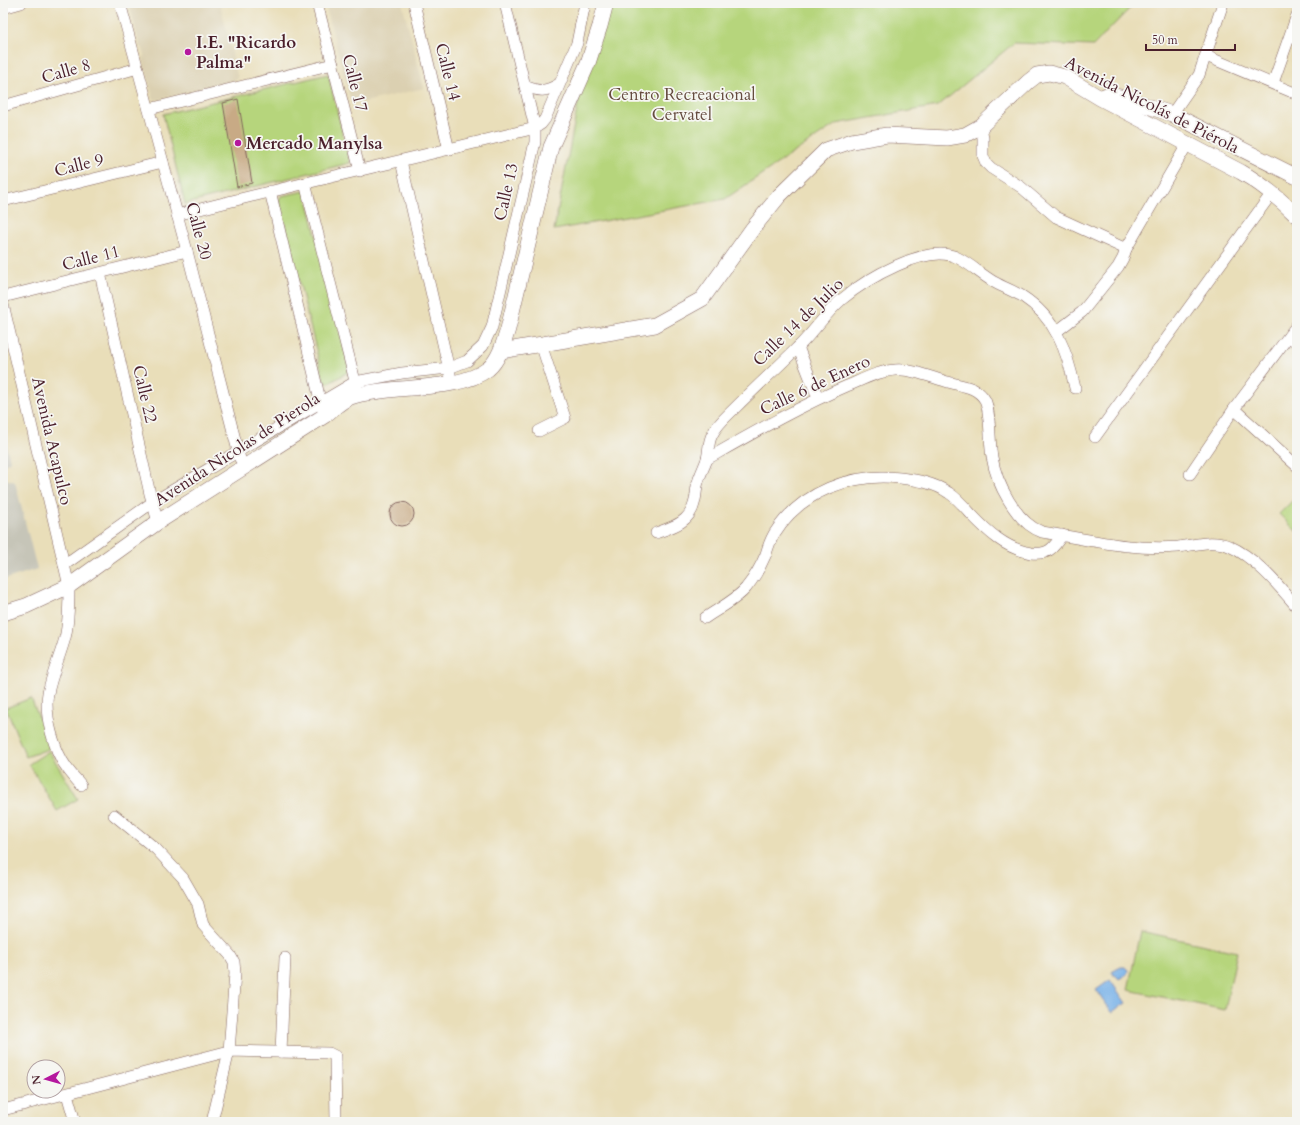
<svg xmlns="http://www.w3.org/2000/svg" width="1300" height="1125" font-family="Cardo,serif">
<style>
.built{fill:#dbd0b1}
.industrial{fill:#c6c5b8}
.green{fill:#b6d57c;stroke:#807a54}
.water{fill:#77b1e8;stroke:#60688a}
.building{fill:#c8aa85}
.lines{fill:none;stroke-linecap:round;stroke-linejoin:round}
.street-casing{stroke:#82625d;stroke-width:12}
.secondary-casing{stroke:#82625d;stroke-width:16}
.street{stroke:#fff;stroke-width:11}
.secondary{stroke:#fff;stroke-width:15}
.poi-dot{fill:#b5179e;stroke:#f6f6f2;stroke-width:1.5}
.labels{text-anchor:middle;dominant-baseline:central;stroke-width:3.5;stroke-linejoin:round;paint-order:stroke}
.poi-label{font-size:17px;font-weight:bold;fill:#4a1f2b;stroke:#f6f6f2;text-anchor:start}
.street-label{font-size:17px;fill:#4a1f2b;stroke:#f6f6f2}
.park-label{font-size:17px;fill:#654c3f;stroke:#f6f6f2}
</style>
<rect width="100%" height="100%" fill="#f6f6f2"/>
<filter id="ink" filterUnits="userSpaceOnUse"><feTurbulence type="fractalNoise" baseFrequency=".025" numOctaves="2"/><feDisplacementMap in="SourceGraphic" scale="8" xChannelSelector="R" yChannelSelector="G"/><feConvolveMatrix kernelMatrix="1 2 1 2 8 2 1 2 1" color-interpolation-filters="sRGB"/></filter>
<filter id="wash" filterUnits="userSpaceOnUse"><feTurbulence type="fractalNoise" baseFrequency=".012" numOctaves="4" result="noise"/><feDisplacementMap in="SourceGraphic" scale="16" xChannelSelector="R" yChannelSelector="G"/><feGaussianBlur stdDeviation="0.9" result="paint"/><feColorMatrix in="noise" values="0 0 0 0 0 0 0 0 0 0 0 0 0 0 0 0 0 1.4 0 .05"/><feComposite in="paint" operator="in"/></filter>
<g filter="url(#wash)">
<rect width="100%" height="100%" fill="#e9deb9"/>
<g class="built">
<polygon points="129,3 220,3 238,79 156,100 153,98 143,59 144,56 143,48 140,47"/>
<polygon points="325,3 402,3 424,88 352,105"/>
</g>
<g class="industrial">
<polygon points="3,433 10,461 3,466"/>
<polygon points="3,478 15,482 37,569 3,580"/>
</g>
<g class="green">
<polygon points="597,3 1135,3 1093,46 1014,43 938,106 836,124 725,199 554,230"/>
<polygon points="328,74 350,163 185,204 163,114"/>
<polygon points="305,191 350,371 327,384 324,382 279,200 281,196"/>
<polygon points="1297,496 1297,532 1279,514"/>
<polygon points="31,698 51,748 26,757 6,708"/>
<polygon points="49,751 78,799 57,811 29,764"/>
<polygon points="1140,931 1237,952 1225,1010 1128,990"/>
</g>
<g class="water">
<polygon points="1121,967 1125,967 1128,970 1127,974 1119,979 1115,975 1113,975 1111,972"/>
<polygon points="1110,980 1126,1003 1112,1012 1096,990"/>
</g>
<g id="blocks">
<g class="building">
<polygon points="238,99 252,183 237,187 223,103"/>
<circle cx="402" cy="514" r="12"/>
</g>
</g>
</g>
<g filter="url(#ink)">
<use href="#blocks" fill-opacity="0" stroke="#82625d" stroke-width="1"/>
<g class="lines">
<defs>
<g id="street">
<polyline points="120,3 187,251 240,459"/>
<polyline points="317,3 360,171"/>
<polyline points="414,3 449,150"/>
<polyline points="3,8 21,3"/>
<polyline points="1206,56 1297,94"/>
<polyline points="1273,83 1297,15"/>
<path d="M525 86C540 92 545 92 559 84"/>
<polyline points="3,106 138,68"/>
<polyline points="149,109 333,64"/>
<polyline points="1172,114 1199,75 1223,3"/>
<polyline points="981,126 983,138 983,156 986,163 991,168 1021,187 1056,217 1126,249"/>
<polyline points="401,161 450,374"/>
<polyline points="305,183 357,389"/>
<polyline points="270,191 322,408"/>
<polyline points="3,201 163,162"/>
<path d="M177 215C296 184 416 158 535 128L541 124 545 119 577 43 585 3"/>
<polyline points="100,273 150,494 158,522"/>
<polyline points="3,297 187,251"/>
<path d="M3 304 69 586C69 602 69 622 65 638 60 656 52 674 48 693 44 715 54 751 67 768 71 774 76 779 81 785"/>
<polyline points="1297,325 1234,409 1297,466"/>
<polyline points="1056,332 1082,312 1118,267 1123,258 1126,249 1188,143"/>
<polyline points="1289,336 1297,343"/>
<polyline points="798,347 818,398"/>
<polyline points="539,431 565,418 541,344"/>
<polyline points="1095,437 1272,193"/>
<path d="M707 459C753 433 798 407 847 386 862 380 878 371 895 370 910 368 933 378 948 382 961 386 977 386 985 400 991 412 989 442 992 457 996 482 1016 523 1042 532 1087 539 1132 551 1178 547 1195 545 1213 539 1229 546 1255 557 1279 586 1297 607"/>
<polyline points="1190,474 1234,409"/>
<path d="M656 533C672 527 689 523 694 504 696 498 696 492 697 486 699 476 704 468 707 459 709 451 708 442 712 435 717 424 728 415 736 407 756 387 777 368 797 348 813 333 825 314 841 300 865 280 927 242 958 258 970 264 982 275 994 282 1003 287 1013 291 1022 296 1056 318 1067 351 1075 388"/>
<polyline points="64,565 153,502 355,382 402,373 449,368 467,361 483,346 492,327 535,142 535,128 505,3"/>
<path d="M705 618C719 608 735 601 746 588 754 578 761 566 766 554 768 547 770 541 774 534 800 492 852 472 900 478 917 480 935 483 949 493 957 498 964 506 971 514 987 531 1006 549 1031 553 1048 555 1053 549 1062 535"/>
<polyline points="114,815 156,849 183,878 198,904 203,925 230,955 234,962 235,973 229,1051 212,1122"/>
<polyline points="281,1052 285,958"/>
<polyline points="67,1094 75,1122"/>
<polyline points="3,1110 229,1051 329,1053 335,1056 336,1122"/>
</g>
<g id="secondary">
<polyline points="1102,97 1107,95 1120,97 1172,114 1297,177"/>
<path d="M501 351 655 325 702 299 753 228 779 196 826 150 852 141 887 135 947 138 965 135 981 126 1028 82 1037 75 1049 73 1065 77 1100 98 1241 172C1262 184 1280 199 1297 216"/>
<path d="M3 613 26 606 69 586 158 522 324 416C332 410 342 400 351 397 389 384 457 393 488 369 499 360 504 342 508 329L551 147 588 63 600 26 606 3"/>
</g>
</defs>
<use href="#street" class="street-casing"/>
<use href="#secondary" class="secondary-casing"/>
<use href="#street" class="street"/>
<use href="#secondary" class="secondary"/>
</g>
</g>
<g class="poi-dot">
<circle cx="188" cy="52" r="4"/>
<circle cx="238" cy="143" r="4"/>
</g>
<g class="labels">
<g class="poi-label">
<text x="196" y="42">I.E. "Ricardo<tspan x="196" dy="20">Palma"</tspan></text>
<text x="246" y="143">Mercado Manylsa</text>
</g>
<g class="street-label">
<text transform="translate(66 71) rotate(-16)">Calle 8</text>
<text transform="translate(448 72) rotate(76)">Calle 14</text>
<text transform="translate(355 83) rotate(76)">Calle 17</text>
<text transform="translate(1152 105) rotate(27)">Avenida Nicolás de Piérola</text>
<text transform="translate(79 165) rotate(-14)">Calle 9</text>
<text transform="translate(506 192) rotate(-77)">Calle 13</text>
<text transform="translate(199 231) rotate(75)">Calle 20</text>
<text transform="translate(91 258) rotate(-14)">Calle 11</text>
<text transform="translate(798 322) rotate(-44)">Calle 14 de Julio</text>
<text transform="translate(815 385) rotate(-25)">Calle 6 de Enero</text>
<text transform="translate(145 394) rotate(77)">Calle 22</text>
<text transform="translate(52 441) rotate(77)">Avenida Acapulco</text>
<text transform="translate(237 449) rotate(-33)">Avenida Nicolas de Pierola</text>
</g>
<g class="park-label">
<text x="682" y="94">Centro Recreacional<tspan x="682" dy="20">Cervatel</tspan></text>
</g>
</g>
<rect width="1300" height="1125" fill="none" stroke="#f6f6f2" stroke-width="16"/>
<g transform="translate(46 1079) rotate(264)"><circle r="19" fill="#f6f6f2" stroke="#b1a0a2"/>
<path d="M0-3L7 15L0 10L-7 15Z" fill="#b5179e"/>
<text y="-6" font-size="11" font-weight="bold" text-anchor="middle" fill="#4a1f2b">N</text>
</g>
<path d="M1146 44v6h89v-6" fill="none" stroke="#4a1f2b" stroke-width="2"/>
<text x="1152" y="44" font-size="12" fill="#4a1f2b" stroke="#f6f6f2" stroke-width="3" paint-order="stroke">50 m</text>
</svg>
